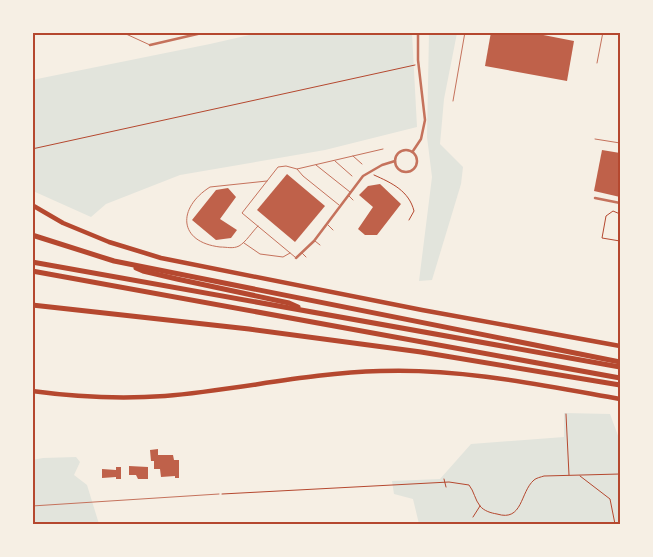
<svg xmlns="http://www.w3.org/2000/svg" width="653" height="557" font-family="'PT Sans Narrow',sans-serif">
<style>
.green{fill:#e2e4dc}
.building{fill:#bf614a}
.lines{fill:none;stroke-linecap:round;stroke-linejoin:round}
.path{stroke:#b5482f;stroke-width:1}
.service{stroke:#c5725c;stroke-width:1}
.minor{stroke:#c5725c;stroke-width:2.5}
.trunk{stroke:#b5482f;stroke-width:4.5}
.motorway{stroke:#b5482f;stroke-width:5}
.neatline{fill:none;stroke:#b5482f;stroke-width:2}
</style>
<rect width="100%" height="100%" fill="#f6efe4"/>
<g class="green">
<polygon points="258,33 412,33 417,127 325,150 180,175 106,204 91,217 33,191 32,80 210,44"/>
<polygon points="429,33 457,33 444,99 440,144 463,167 461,184 432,280 419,281 432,177 427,137"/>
<polygon points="564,413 610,414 620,441 620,524 419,524 413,499 394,494 392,481 440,479 471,444 564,437"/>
<polygon points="76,457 80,462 74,475 87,485 99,524 33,524 32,460 43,458"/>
</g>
<g class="building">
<polygon points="491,32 528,32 574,41 567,81 485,66"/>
<polygon points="602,150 620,153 620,197 594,191"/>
<polygon points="287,174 325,206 295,242 257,210"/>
<polygon points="380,184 401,204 377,235 365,235 358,229 373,207 359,195 368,186"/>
<polygon points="228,188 236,197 220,219 237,230 231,238 216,240 192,220 216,190"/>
<polygon points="158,449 158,455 173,455 174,460 179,460 179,478 175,478 175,476 161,477 160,469 154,469 154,461 151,461 150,450"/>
<polygon points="129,466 148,467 148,479 138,479 136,475 129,475"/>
<polygon points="116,467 121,467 121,479 116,479 116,477 102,478 102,469 116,470"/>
</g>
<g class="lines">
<g class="path">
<polyline points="32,149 415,65"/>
<path d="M374 175C392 183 409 191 414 211L409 220"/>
<polyline points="620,214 613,211 606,216 602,238 620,241"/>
<polyline points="566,414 569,475"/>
<polyline points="580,476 610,499 615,524"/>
<polyline points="444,479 446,487"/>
<path d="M222 494 449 482 469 485C474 491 475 500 480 506 484 511 491 513 497 514 523 522 520 492 534 480 536 478 541 477 544 476L620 474"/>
<polyline points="473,517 480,506"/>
</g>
<g class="service">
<polyline points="126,34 150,45"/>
<polyline points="597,63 603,32"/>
<polyline points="453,101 465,32"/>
<polyline points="595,139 620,143"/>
<polyline points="353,156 362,164"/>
<polyline points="335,161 352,176"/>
<polyline points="316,165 350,192"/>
<polyline points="349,196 353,200"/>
<polyline points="339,205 303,176 297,169 383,149"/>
<polyline points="328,225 333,230"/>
<path d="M258 226C252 232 246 242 239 246 233 249 227 247 220 247 178 242 177 208 210 187L267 181"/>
<polyline points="315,241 320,245"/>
<polyline points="244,243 260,254 283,257 290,253"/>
<polyline points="302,253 306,257"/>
<polyline points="295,257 242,213 278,167 286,166 297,169"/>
<polyline points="32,506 219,494"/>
</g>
<g class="minor">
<polyline points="150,45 206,32"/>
<circle cx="406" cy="161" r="11"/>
<polyline points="413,151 421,139 425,120 418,60 418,32"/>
<polyline points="595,198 620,203"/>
<polyline points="296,258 314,241 363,176 382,165 395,161"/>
</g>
<g class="trunk">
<polyline points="32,205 63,223 109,242 161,258 422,310 620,346"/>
<path d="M32 391C76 397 121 399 165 396 237 390 308 373 380 371 461 368 541 385 620 399"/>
</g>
<g class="motorway">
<polyline points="32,235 114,261 620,362"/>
<polyline points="32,262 620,367"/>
<polyline points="136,268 143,271 177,279 289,303 298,307"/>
<polyline points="32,271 620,378"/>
<polyline points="32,305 249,329 421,352 620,385"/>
</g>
</g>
<rect width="653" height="557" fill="none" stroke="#f6efe4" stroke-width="68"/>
<rect x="34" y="34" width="585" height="489" class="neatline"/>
</svg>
